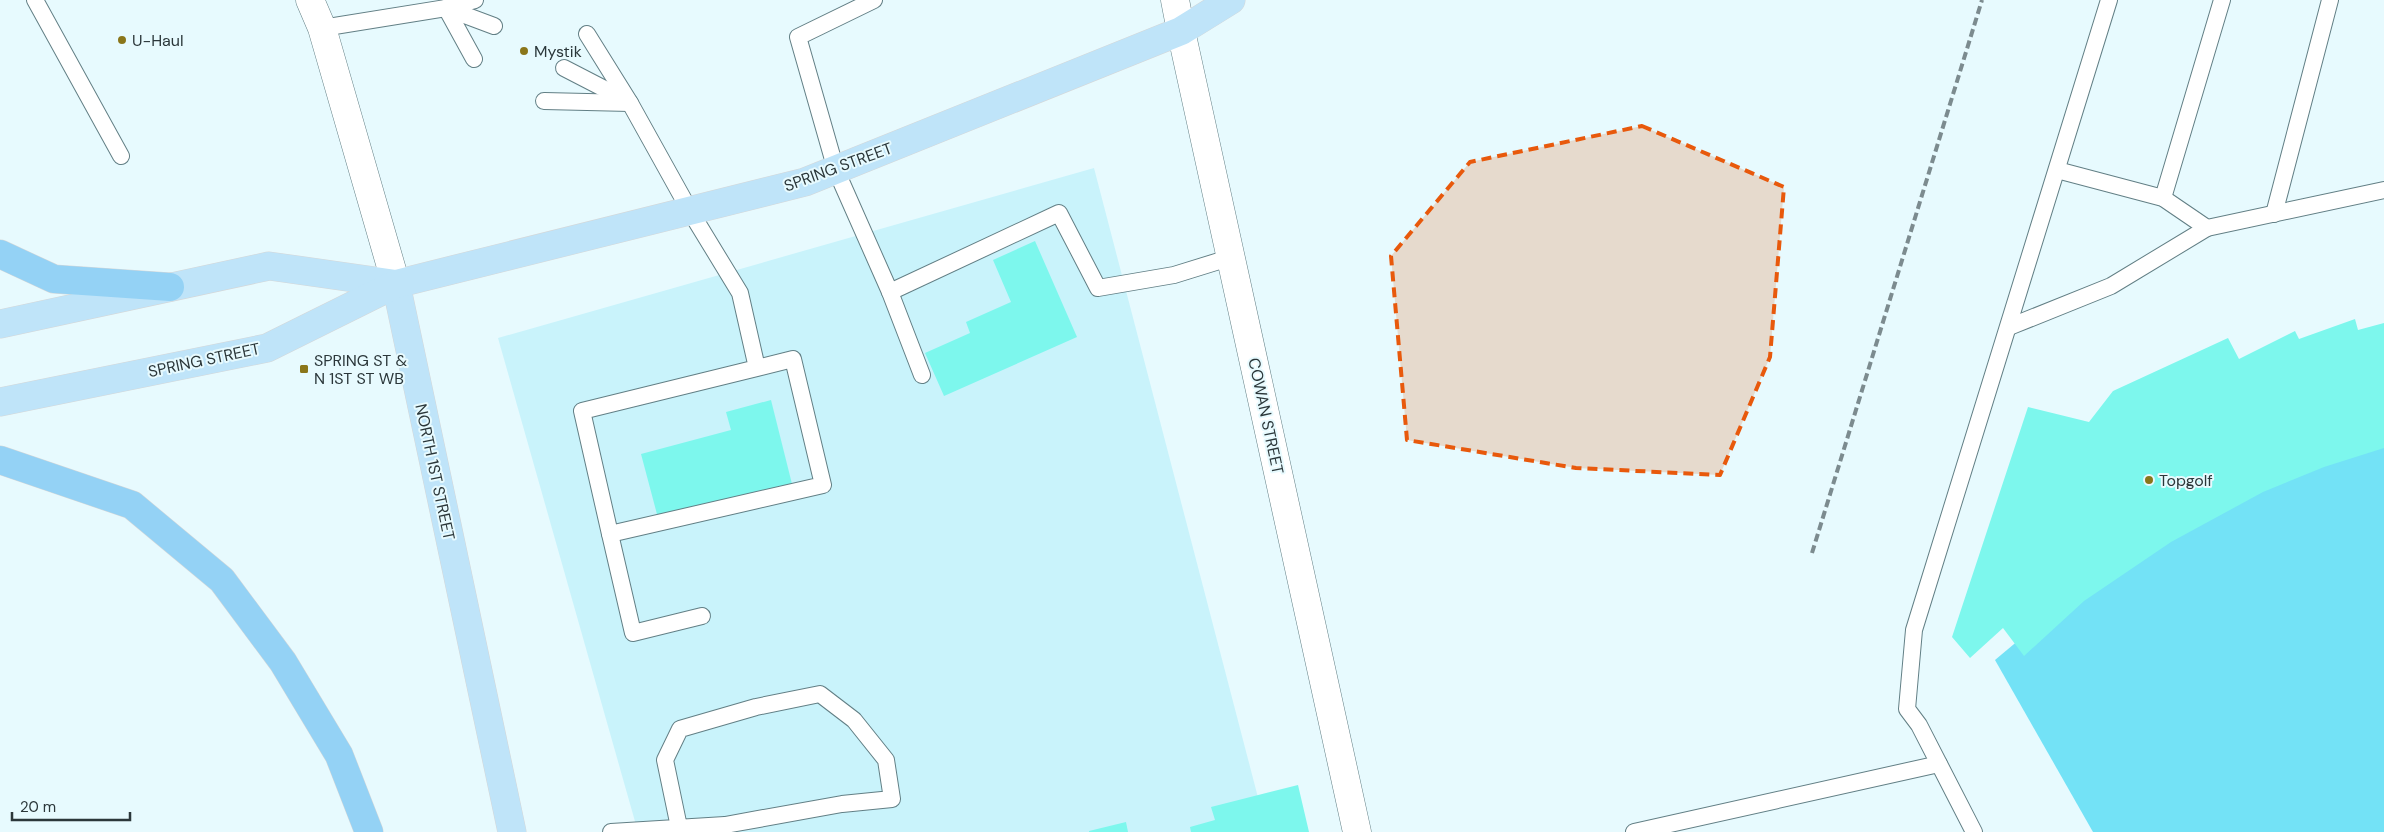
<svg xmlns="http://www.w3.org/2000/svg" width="2384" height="832" font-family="'DM Sans',sans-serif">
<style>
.built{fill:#c9f3fb}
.green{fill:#73e2f6}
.building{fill:#7df7ed}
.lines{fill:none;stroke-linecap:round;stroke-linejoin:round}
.service-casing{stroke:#627f85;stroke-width:18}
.minor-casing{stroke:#627f85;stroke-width:29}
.tertiary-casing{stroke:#627f85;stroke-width:29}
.primary-casing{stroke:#d5d7d8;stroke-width:29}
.motorway-casing{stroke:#d5d7d8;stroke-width:29}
.service{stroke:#fff;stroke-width:16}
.minor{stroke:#fff;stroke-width:28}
.tertiary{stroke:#fff;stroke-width:28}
.primary{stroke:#bfe4f9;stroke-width:28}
.motorway{stroke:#94d2f5;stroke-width:28}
.rail{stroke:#7c8b8f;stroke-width:4;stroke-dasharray:8 4;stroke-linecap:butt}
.marked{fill:#e8590c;fill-opacity:0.2;stroke:#e8590c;stroke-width:4;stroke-dasharray:10 6;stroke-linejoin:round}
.poi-dot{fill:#8a761a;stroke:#e7fafe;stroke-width:2}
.labels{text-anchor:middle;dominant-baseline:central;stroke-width:4;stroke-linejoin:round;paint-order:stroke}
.poi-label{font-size:16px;fill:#2b373a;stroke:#e7fafe;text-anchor:start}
.street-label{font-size:16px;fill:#2b373a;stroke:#e7fafe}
</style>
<rect width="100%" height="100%" fill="#e7fafe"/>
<polygon class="built" points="1094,168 1267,832 638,832 498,338"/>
<polygon class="green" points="2384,444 2384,832 2093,832 1995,660 2070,597 2269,486"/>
<g class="building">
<polygon points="1035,241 1077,337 944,396 925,353 970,333 966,322 1011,302 993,260"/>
<polygon points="2355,319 2358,330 2384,323 2384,448 2324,467 2263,492 2171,542 2084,601 2024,656 2003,628 1970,658 1952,637 2028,407 2089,422 2113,391 2228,338 2239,359 2295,331 2299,339"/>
<polygon points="771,400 792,484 658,518 641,454 731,430 726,412"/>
<polygon points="1298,785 1309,832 1191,832 1190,827 1215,820 1211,807"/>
<polygon points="1126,822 1128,832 1089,832 1089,831"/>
</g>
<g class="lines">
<defs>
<g id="service">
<polyline points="35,0 121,156"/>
<polyline points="874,0 798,37 836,170 890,292"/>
<polyline points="446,8 474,59"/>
<polyline points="446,8 494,26"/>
<polyline points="322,28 446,8 475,0"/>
<polyline points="587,34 630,103 690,211 740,293 757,368 582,411 610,534 823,485 793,359 757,368"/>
<polyline points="564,68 626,100"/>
<polyline points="544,101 630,103"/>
<polyline points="2057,170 2163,198 2207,228 2384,190"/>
<polyline points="2163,198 2222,0"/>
<polyline points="2274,214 2330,0"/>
<polyline points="2009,327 2111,286 2207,228"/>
<polyline points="922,375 890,292 1059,213 1098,288 1174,275 1232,257"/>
<polyline points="610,534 633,633 702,616"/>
<polyline points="611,832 725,825 842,804 892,799 886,760 854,720 820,694 756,707 680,729 665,760 679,827"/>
<polyline points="1634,832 1939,764"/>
<polyline points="1974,832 1919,725 1907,709 1914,630 2109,0"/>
</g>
<polyline id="minor" points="1175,0 1181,31"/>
<g id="tertiary">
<polyline points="310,0 322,28 396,284"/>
<polyline points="1181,31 1357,832"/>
</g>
<g id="primary">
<polyline points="396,284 512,832"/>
<polyline points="0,324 269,266 396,284"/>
<polyline points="0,402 267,348 396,284 805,182 1181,31 1231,0"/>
</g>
<g id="motorway">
<polyline points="0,254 54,279 170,287"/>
<polyline points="0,460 132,505 222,580 283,662 339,755 369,832"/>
</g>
</defs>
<use href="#service" class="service-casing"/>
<use href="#minor" class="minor-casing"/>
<use href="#tertiary" class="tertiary-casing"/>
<use href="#primary" class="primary-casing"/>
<use href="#motorway" class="motorway-casing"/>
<use href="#service" class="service"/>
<use href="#minor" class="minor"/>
<use href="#tertiary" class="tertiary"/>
<use href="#primary" class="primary"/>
<use href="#motorway" class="motorway"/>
<polyline class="rail" points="1812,553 1982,0"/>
</g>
<path class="marked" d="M1642 126 1784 187 1770 357 1720 475 1576 468 1407 440 1391 256 1470 162Z"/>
<g class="poi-dot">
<circle cx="122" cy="40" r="5"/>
<circle cx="524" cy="51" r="5"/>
<rect x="299" y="364" width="10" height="10" rx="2.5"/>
<circle cx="2149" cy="480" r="5"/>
</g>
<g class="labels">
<g class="poi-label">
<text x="132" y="40">U-Haul</text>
<text x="534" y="51">Mystik</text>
<text x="314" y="360">SPRING ST &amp;<tspan x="314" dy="18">N 1ST ST WB</tspan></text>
<text x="2159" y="480">Topgolf</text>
</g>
<g class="street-label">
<text transform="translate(838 167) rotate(-20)">SPRING STREET</text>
<text transform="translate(204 360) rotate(-12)">SPRING STREET</text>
<text transform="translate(1266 416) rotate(78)">COWAN STREET</text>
<text transform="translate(435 472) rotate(78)">NORTH 1ST STREET</text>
</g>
</g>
<path d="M12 812v8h118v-8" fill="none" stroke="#2b373a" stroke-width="2.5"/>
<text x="20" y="812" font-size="15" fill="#2b373a" stroke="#e7fafe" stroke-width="4" paint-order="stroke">20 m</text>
</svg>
